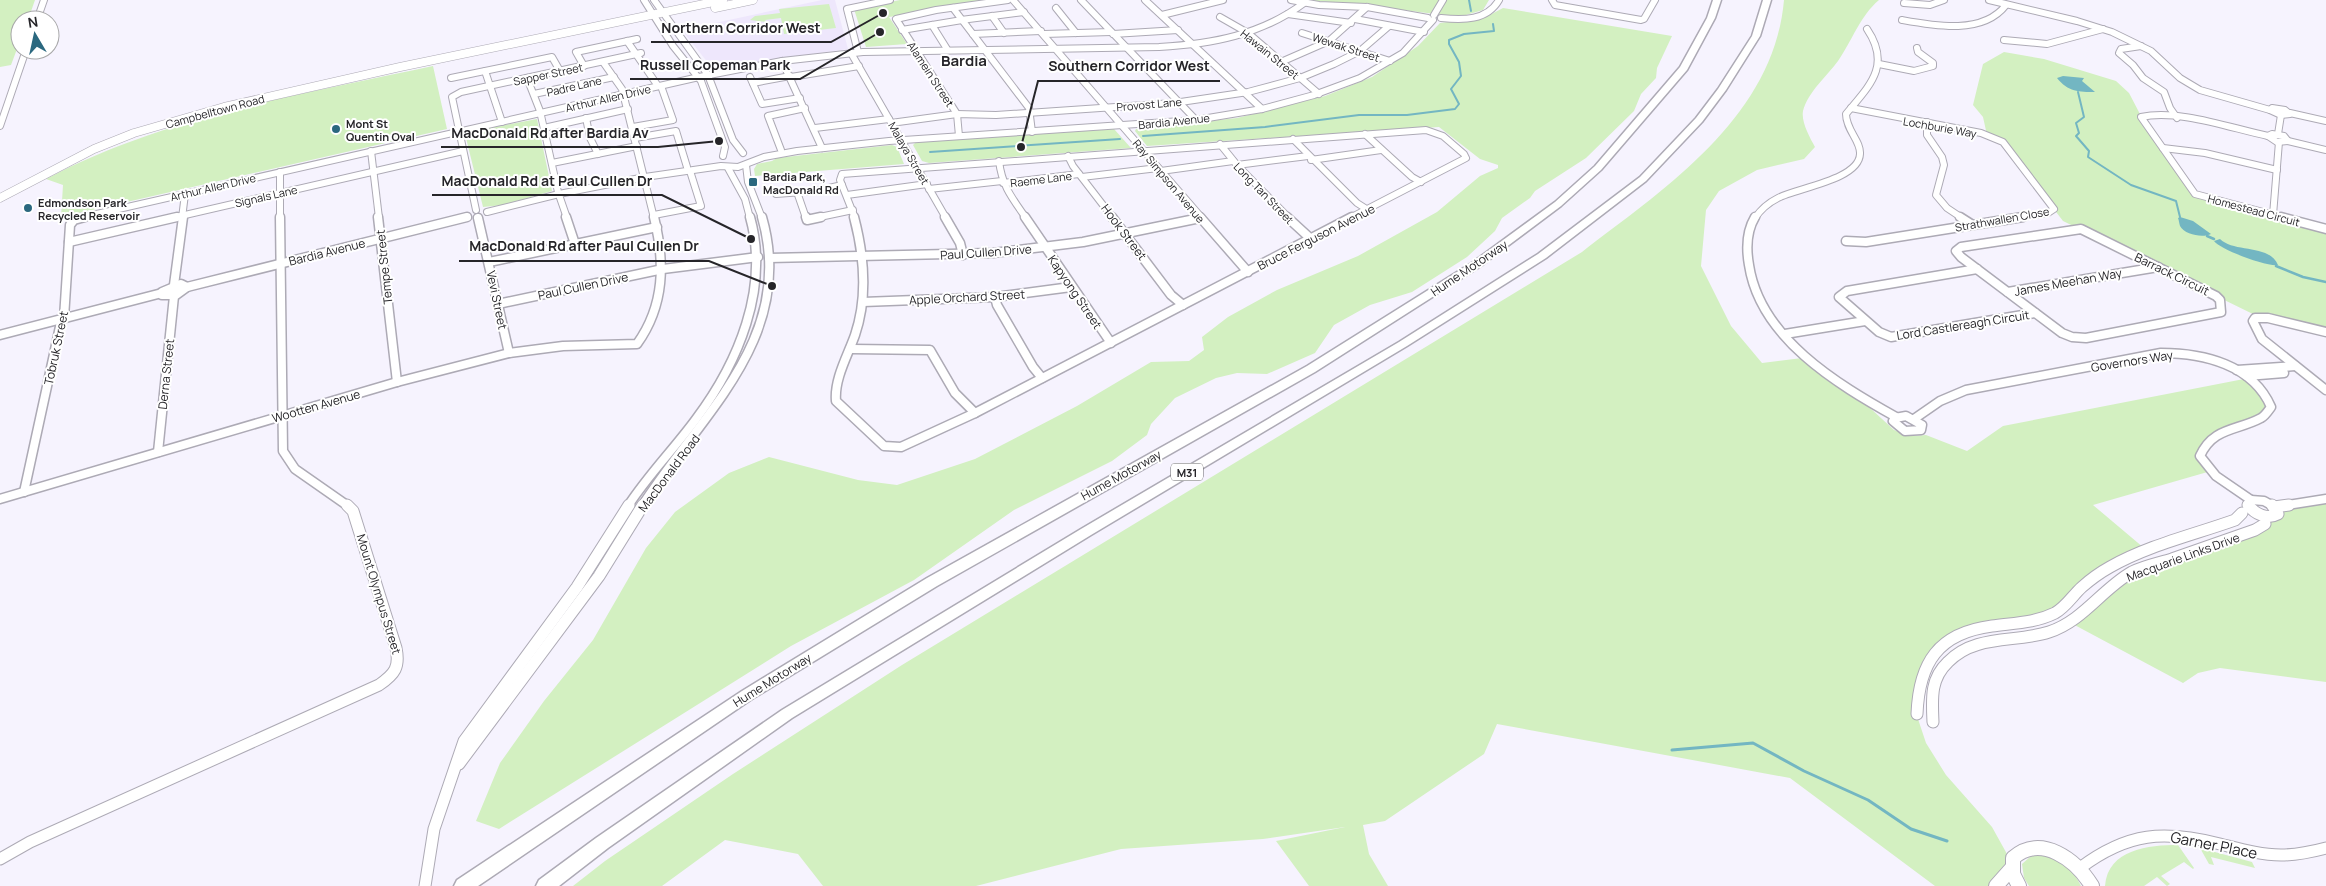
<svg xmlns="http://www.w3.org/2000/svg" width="2326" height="886" font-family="Manrope,sans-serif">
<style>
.education{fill:#eee7fc}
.green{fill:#d3f0c1}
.water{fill:#73b6c2}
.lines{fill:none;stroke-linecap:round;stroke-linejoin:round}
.stream-far2{stroke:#73b6c2;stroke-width:2}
.stream-far1{stroke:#73b6c2;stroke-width:2.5}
.stream{stroke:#73b6c2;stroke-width:3}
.minor-far2-casing{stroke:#adaab5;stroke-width:8}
.minor-far1-casing{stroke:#adaab5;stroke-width:11}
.minor-casing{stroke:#adaab5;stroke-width:13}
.major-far1-casing{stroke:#adaab5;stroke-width:9}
.major-casing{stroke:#adaab5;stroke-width:16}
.highway-casing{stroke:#adaab5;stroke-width:3}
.minor-far2{stroke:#fff;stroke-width:6}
.minor-far1{stroke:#fff;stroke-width:8}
.minor{stroke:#fff;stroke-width:11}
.major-far1{stroke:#fff;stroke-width:8}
.major{stroke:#fff;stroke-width:14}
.highway{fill:#fff;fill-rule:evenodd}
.poi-dot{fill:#2b687f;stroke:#fff;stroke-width:2}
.labels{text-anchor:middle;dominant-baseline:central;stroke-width:4;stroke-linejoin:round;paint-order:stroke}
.far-street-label{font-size:11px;fill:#262529;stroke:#fff}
.far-poi-label{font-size:11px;font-weight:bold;fill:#262529;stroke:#fff;text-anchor:start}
.shield{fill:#fff;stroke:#676669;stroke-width:1}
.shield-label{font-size:11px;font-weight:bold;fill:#262529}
.street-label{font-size:12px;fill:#262529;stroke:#fff}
.far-district-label{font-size:15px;font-weight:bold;fill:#262529;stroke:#fff}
.near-street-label{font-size:15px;fill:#262529;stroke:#fff}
.leader{fill:none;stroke:#262529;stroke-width:2}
.callout-dot{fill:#262529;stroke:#fff;stroke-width:2}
.callout-label{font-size:14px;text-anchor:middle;font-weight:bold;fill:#262529;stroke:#fff;stroke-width:4;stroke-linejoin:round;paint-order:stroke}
</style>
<rect width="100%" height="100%" fill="#f6f3fe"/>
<polygon class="education" points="822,0 835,0 848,49 712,68 682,30"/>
<g class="green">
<polygon points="0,0 35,0 28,20 20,20 20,41 11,65 0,67"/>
<polygon points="900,0 997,0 889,17 907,44 866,47 854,9"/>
<polygon points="1301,0 1489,0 1483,10 1459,17 1347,3"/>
<path d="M1784 0H1879C1860 16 1852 41 1838 61 1827 76 1808 92 1803 111 1801 122 1810 138 1815 147L1804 159 1757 170 1719 191 1706 210 1701 266 1731 326 1762 363 1802 358 1827 379 1869 407 1894 430 1912 436 1926 435 1967 451 2003 426 2249 378 2268 397V413L2216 436 2200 456 2211 471 2093 505 2144 548 2096 577 2058 610 1966 632 1930 657 1918 719 1926 743 1946 775 1992 827 2012 863 1996 886H1935L1790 778 1497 724 1484 754 1385 821 1363 825 1369 854 1388 886H1309L1276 841 1345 827 1263 839 1121 849 976 886H823L798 854 725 840 662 886H573L605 861 733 774 902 665 1582 252C1667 187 1774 116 1784 0Z"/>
<polygon points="829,4 836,28 784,34 781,18 765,20 767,22 750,20 755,16 780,13 779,9"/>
<polygon points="1503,8 1672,36 1657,68 1656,78 1641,94 1634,111 1586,158 1535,191 1530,198 1502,218 1495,231 1467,257 1412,292 1370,305 1334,325 1315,353 1267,374 1237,373 1216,378 1175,398 1151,424 1147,435 1112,461 1014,510 914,580 791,646 499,829 476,821 500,763 544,701 593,640 646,548 675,512 729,473 769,457 858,480 897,485 975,459 1077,406 1151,362 1189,361 1204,350 1202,337 1228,317 1277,290 1358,256 1437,212 1480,176 1498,168 1498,165 1480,159 1439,127 1147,146 1135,131 1136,129 1237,118 1325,96 1372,77 1418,46 1440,23 1486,17"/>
<polygon points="2004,52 2044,59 2116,81 2129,93 2141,116 2192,191 2326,229 2326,333 2259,317 2063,221 2001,140 1987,135 1983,117 1973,105 1983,64"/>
<path d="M433 66 447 129 61 217 63 185 46 179C165 116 303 94 433 66Z"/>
<polygon points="537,119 552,191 503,205 483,207 466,138 476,136 471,133 473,131"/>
<polygon points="1114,129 1131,148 929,163 922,161 913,145 916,142"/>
<polygon points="892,145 897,147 904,164 755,176 754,169 757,164 772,161 777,158"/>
<polygon points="2326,498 2326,682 2220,668 2198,673 2183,683 2069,622 2139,570 2253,531 2275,507"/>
<path d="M2178 845 2194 868 2193 869 2184 862 2161 876 2170 884 2167 886 2157 877 2144 886H2105C2108 849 2149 845 2178 845Z"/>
<polygon points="2200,848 2252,862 2255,868 2211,857 2214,865 2209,864"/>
<path d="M2040 855C2059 859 2073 868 2081 886H2029L2024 878 2022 864 2031 856Z"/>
</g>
<g class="water">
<path d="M2063 76 2084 78 2082 81 2095 92C2079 92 2068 92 2057 78Z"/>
<path d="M2180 217 2193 221 2211 234C2203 238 2185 235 2180 226 2179 223 2179 220 2178 218Z"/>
<path d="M2220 239C2234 253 2270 244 2278 265 2267 267 2221 250 2214 241Z"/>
</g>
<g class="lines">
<g class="stream-far2">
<polyline points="1469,0 1471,11"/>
<polyline points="2078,92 2084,117 2076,123 2079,133 2076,136 2089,151 2088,157 2131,185 2176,201 2180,217"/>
<polyline points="1143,136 1265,127 1359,115 1407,115 1455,109 1459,104 1451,89 1461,76 1459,62 1449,44 1449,40 1464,34 1494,31 1493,24"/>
<polyline points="930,152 1120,139"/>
</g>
<g class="stream-far1">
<polyline points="2207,236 2214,239"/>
<polyline points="2276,266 2303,277 2326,282"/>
</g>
<polyline class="stream" points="1672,750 1753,743 1804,771 1868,800 1911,829 1947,841"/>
<defs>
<g id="minor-far2">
<polyline points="644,0 673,46 701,81 725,147 723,156"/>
<polyline points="654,0 708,75 733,140 743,153"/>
<polyline points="1013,0 1202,218"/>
<polyline points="1081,0 1196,120"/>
<polyline points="1145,0 1262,109"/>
<polyline points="1291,0 1319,5 1367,7 1428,18"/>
<polyline points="1552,0 1555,5 1641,20 1644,19 1655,0"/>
<polyline points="1989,0 2077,21 2112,32 2151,51 2180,78 2200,90 2270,110"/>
<polyline points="1904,3 1930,5 1944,0"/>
<polyline points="953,8 1029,108 1032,132"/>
<polyline points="1056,8 1076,33"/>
<polyline points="1288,14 1351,23"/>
<polyline points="1162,15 1223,0"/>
<polyline points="1434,15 1443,0"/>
<polyline points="992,16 1004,33"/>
<polyline points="1220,17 1248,33 1319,94"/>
<path d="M1441 18C1463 20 1487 21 1499 0"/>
<polyline points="1355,19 1424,32"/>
<polyline points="37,20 44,0"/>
<polyline points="961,20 1024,12"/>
<path d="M1902 20C1935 26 1983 35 2006 5"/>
<polyline points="932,25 947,49"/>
<polyline points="902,30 962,20"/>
<polyline points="1302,33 1390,61"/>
<polyline points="973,34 1041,31"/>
<polyline points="1044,34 1111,32"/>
<polyline points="1113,34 1178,30"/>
<polyline points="2004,40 2047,44 2103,29"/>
<polyline points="627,41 658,86"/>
<polyline points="2141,46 2121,49 2119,53 2133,65 2143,78 2164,92 2170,108 2177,118"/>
<polyline points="858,52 847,9 890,0"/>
<polyline points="851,53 946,218"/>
<polyline points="782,61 822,148"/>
<polyline points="603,62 622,89 654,218"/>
<polyline points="1281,62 1329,41 1367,7"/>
<polyline points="1879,64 1914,71 1933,66 1933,63 1918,52 1917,48"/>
<polyline points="584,66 576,52 637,39"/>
<polyline points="485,71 502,122"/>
<polyline points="750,77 762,104 800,98"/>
<polyline points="791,77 859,66"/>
<polyline points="451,78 552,57 560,71"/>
<polyline points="527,78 540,111 558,192 567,218"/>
<polyline points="753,83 790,76"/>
<polyline points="534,94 614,77"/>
<polyline points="1851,108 1981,133 2003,142 2054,209 2048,213 2015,218"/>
<polygon points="2272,108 2285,110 2290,114 2281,115 2270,110"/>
<polyline points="2290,113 2326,121"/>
<polyline points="586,118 590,138 598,154"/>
<polyline points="1927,122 1927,135 1942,157 1944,165 1936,195 1947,208 1962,218"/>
<polyline points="891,123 957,114 996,115 1174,103 1248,92 1300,78 1334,64 1360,51 1389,26"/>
<polyline points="0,126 26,50"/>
<polyline points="633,127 673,120 661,86"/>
<polyline points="544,128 628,109"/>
<polyline points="815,128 889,119"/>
<polyline points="1365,134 1412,177 1421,182"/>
<polygon points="2272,134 2284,136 2288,141 2277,142 2268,136"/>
<polyline points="2278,134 2281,115"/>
<polyline points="959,136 957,114 896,19 936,10 1008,0"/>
<path d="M2268 136C2230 128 2179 109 2141 117L2195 194 2286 218"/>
<polyline points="635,138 676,131 687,167"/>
<polyline points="1293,139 1357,203 1368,210"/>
<polyline points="2288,141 2326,150"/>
<polyline points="1220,144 1237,165 1289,218"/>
<polyline points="2163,148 2205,153 2277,170"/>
<polyline points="781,150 768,116 805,108"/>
<polyline points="371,151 379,218"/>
<polyline points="1068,156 1073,166 1113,218"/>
<polyline points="1311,160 1381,150"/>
<path d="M999 161C1002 186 1012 198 1026 218"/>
<polyline points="552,163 637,146"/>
<polyline points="746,165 748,182 762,218"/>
<polyline points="1237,165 1308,156"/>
<polyline points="728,168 745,199 750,218"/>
<polyline points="1161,171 1233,161"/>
<polyline points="280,172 280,218"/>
<polyline points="1082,177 1158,168"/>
<polyline points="1003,183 1079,174"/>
<polyline points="929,189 1002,181"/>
<polyline points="797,192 806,218"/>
<polyline points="776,194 816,191 842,185"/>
<polyline points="847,195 927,184"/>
<polyline points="476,210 452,97 461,92 641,53"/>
<polyline points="487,212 559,194 645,177 721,166 738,167 764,157 797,151 889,141 1196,120 1262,109 1314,95 1360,78 1403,53 1433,20"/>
<polyline points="654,215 701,206 690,171"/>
<polyline points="2273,215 2279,142"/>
<path d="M79 218 699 77 782 61 863 52 1159 47C1212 44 1261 35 1304 3"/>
<polyline points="172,218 463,151"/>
<polyline points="182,218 185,194"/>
<polyline points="462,218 467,217"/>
<polyline points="815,218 853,210"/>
<polyline points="855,218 840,180 842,174 1426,130 1443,136 1464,154 1466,158 1350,218"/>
<path d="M1755 218C1761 209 1768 203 1778 198 1796 188 1859 180 1860 154 1861 141 1846 130 1846 114 1869 86 1892 66 1867 29"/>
</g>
<g id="minor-far1">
<polyline points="280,217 283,451 295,469 348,506"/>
<polyline points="378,217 397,382"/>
<polyline points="566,217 575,244"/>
<polyline points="806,217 807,220 821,217"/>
<path d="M854 217C864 255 868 297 855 335 848 355 834 379 836 401L884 446 901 447 975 413 1352 217"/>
<polyline points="945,217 960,243 963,255"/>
<polyline points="1025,217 1111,343"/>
<polyline points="1112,217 1171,295 1183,305"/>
<polyline points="1200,217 1248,272"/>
<polyline points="1287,217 1311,239"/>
<path d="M1755 217C1746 232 1746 248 1749 265 1760 338 1837 384 1896 417"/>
<polyline points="1960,217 1971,224"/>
<polyline points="2281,217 2326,229"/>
<polyline points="478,218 509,353"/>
<polygon points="2081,229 2216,296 2220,300 2221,312 2086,338 2072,337 2062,333 1961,257 1956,251 1961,247"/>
<polyline points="1846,241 1866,242 2023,217"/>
<polyline points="69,242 177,217"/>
<polyline points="769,258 993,253 1083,242 1200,218"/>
<polyline points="489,262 657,227"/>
<polyline points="1977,269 1847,291 1839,297 1879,332 1891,337 2035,313"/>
<polygon points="181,284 187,287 176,295 162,295 162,292"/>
<polyline points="174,285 183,217"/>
<polyline points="187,287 467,217"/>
<polyline points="2008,292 2158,267"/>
<polyline points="995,297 997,305 1033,367 1042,378"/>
<polyline points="863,302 995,297 1071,287"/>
<polyline points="498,304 663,269 758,257"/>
<polyline points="2326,332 2268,318 2255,318 2253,321 2262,339 2326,390"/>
<polyline points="1785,334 1865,321"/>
<polyline points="0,335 162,293"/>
<polyline points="852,349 930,350 955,393 975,413"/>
<polyline points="2237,370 2295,366"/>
<polyline points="2247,376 2284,373"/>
<polygon points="1906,416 1922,425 1921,430 1905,431 1893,421 1895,418"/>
<path d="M1914 419 1940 401 1966 390 2161 353C2204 353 2253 365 2271 407 2268 411 2265 416 2261 418 2237 431 2213 427 2200 456L2216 476 2251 500"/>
<polyline points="158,452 174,296"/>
<polyline points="24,492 61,322 64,318 70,225 74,220 85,217"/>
<path d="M0 499 397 382 509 353 563 346 637 344C665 305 665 262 654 217"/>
<path d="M628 506C648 475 674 449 696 419 738 363 770 288 750 217"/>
<path d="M642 506C700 415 797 338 762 217"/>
<polyline points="2249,506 2251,500 2264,501 2273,506"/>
<polyline points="2281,506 2326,499"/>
</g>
<g id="minor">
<path d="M2248 505C2255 514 2267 520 2278 514L2272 505"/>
<polyline points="2274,507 2289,505"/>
<path d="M1917 714C1919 663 1938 633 1992 626 2013 623 2035 623 2055 613 2066 607 2073 595 2082 587 2091 579 2101 572 2110 567 2149 545 2193 535 2235 520L2242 513"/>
<path d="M1933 722C1932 699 1930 679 1948 662 1975 634 2015 643 2049 632 2083 621 2102 589 2132 572 2144 566 2159 563 2172 559 2200 549 2227 540 2255 530L2265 524"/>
<polyline points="459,764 599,576 643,505"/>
<path d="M0 859 30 842 379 685C395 674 400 667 396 648L353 511 347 505"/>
<path d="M2080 868C2128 832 2164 830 2220 844 2240 849 2260 855 2281 855 2296 855 2311 852 2326 848"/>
<polyline points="425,886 434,829 464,741 577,587 629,505"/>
</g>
<g id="major-far1">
<polyline points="715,8 753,0"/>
<polyline points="0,198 94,149 134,133 224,107 400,67 723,0"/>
</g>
<g id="major">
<polyline points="1996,886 2012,868"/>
<path d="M2019 886 2013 874V858C2041 833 2076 860 2092 886"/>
</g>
<g id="highway">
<polygon points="1713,0 1721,0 1715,18 1687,70 1601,170 1561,206 1481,266 1315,372 937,586 752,699 478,886 454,886 457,880 742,691 927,578 1307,366 1473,262 1555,202 1595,166 1680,67 1707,18"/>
<polygon points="1763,0 1771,0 1760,36 1726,90 1702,122 1646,181 1546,258 1407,346 1091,535 792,718 608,848 559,886 536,886 539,880 596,838 782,710 1081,529 1399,342 1538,254 1640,177 1696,118 1718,89 1752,36"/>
</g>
</defs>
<use href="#minor-far2" class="minor-far2-casing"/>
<use href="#minor-far1" class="minor-far1-casing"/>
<use href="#minor" class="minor-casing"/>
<use href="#major-far1" class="major-far1-casing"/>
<use href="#major" class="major-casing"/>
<use href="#highway" class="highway-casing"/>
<use href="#minor-far2" class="minor-far2"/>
<use href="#minor-far1" class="minor-far1"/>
<use href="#minor" class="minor"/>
<use href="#major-far1" class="major-far1"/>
<use href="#major" class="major"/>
<use href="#highway" class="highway"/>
</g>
<g class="poi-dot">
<circle cx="336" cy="129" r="5"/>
<rect x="748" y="177" width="10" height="10" rx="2.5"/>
<circle cx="28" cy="208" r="5"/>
</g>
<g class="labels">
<g class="far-street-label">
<text transform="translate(1346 47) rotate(18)">Wewak Street</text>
<text transform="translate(1270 54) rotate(39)">Hawain Street</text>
<text transform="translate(548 74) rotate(-12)">Sapper Street</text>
<text transform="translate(931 74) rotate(57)">Alamein Street</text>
<text transform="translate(574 86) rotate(-13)">Padre Lane</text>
<text transform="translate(608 98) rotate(-13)">Arthur Allen Drive</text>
<text transform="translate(1149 104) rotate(-5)">Provost Lane</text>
<text transform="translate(215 111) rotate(-15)">Campbelltown Road</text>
<text transform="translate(1174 121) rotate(-6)">Bardia Avenue</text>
<text transform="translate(1940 127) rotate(10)">Lochburie Way</text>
<text transform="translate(909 153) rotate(60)">Malaya Street</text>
<text transform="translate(1041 179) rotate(-7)">Raeme Lane</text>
<text transform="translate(1169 181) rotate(50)">Ray Simpson Avenue</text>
<text transform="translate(213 187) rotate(-13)">Arthur Allen Drive</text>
<text transform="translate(1264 193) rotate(46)">Long Tan Street</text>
<text transform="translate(266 196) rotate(-13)">Signals Lane</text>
<text transform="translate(2254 210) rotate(15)">Homestead Circuit</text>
<text transform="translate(2002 219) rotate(-10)">Strathwallen Close</text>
</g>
<g class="far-poi-label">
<text x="346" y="123">Mont St<tspan x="346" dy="13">Quentin Oval</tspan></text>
<text x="763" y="176">Bardia Park,<tspan x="763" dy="13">MacDonald Rd</tspan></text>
<text x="38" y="202">Edmondson Park<tspan x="38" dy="13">Recycled Reservoir</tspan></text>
</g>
<rect class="shield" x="1171" y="463.5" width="32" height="17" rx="4"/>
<g class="shield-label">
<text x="1187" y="472">M31</text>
</g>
<g class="street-label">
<text transform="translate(1124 232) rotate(53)">Hook Street</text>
<text transform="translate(1316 237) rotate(-27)">Bruce Ferguson Avenue</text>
<text transform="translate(327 252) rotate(-14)">Bardia Avenue</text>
<text transform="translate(986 252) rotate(-4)">Paul Cullen Drive</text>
<text transform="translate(384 267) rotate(-96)">Tempe Street</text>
<text transform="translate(1469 268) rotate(-34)">Hume Motorway</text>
<text transform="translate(2172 274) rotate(26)">Barrack Circuit</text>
<text transform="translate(2068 282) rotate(-10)">James Meehan Way</text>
<text transform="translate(583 286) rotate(-12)">Paul Cullen Drive</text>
<text transform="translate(1075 292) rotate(56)">Kapyong Street</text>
<text transform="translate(967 297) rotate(-3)">Apple Orchard Street</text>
<text transform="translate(497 300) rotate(78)">Vevi Street</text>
<text transform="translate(1963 325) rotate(-9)">Lord Castlereagh Circuit</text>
<text transform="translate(56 348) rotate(-78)">Tobruk Street</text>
<text transform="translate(2132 361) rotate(-9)">Governors Way</text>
<text transform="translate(166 374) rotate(-84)">Derna Street</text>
<text transform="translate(316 406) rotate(-16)">Wootten Avenue</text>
<text transform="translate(669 473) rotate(-53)">MacDonald Road</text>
<text transform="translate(1121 475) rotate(-29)">Hume Motorway</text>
<text transform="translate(2183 557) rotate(-20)">Macquarie Links Drive</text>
<text transform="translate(379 594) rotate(73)">Mount Olympus Street</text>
<text transform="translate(772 680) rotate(-32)">Hume Motorway</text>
</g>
<g class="far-district-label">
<text x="964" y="60">Bardia</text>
</g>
<g class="near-street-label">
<text transform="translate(2214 845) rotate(11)">Garner Place</text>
</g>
</g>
<path class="leader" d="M883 13L831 42H651M880 32L800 79H630M1021 147L1038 81H1220M719 141L658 147H441M751 239L662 195H432M772 286L709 261H459"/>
<g class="callout-dot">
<circle cx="883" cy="13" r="5"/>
<circle cx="880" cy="32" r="5"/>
<circle cx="1021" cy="147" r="5"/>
<circle cx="719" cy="141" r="5"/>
<circle cx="751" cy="239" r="5"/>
<circle cx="772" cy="286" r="5"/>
</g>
<g class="callout-label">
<text x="741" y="33">Northern Corridor West</text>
<text x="715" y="70">Russell Copeman Park</text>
<text x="1129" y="71">Southern Corridor West</text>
<text x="550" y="138">MacDonald Rd after Bardia Av</text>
<text x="547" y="186">MacDonald Rd at Paul Cullen Dr</text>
<text x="584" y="251">MacDonald Rd after Paul Cullen Dr</text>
</g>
<g transform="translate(35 35) rotate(351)"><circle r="24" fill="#ffffff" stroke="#a8a8a9"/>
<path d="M0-4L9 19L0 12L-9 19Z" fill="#2b687f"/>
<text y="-8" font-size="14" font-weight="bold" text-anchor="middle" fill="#262529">N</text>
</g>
</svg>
